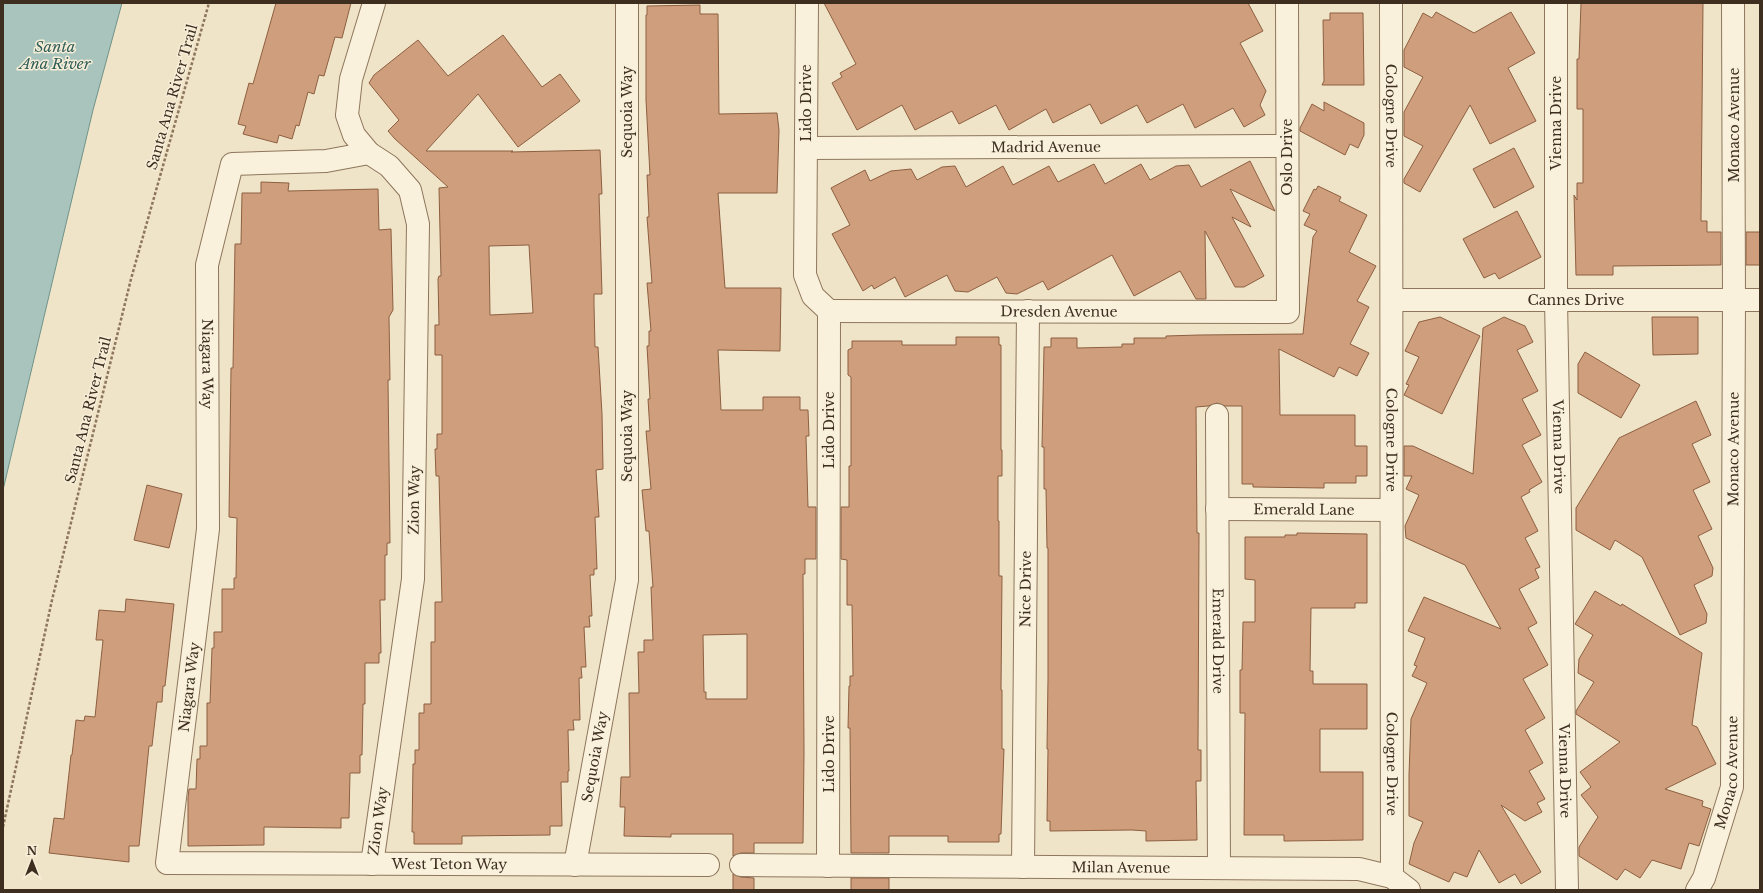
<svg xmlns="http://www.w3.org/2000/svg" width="1763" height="893" font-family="'Libre Baskerville',serif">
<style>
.water{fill:#a9c4bc;stroke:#6f938a}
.building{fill:#cf9f7d;stroke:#8d5f41;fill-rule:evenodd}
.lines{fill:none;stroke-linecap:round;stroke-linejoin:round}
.minor-casing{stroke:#8d765c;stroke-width:24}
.path{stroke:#8d765c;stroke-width:2.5;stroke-dasharray:3 2;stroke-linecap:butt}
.minor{stroke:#faf1dc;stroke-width:22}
.labels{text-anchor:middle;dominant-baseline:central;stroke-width:3;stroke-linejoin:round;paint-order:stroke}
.street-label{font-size:14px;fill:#3d2e20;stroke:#f7eed8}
.water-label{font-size:15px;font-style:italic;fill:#2f5d5a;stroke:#f7eed8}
</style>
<rect width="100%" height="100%" fill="#f0e4c8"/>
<polygon class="water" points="3,3 122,3 93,110 3,490"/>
<g class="building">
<polygon points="276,3 351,3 342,38 335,37 324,76 319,75 314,94 308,92 299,126 296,125 292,139 279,135 277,143 243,134 246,126 238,124 249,83 253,84"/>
<polygon points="824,3 1248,3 1263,31 1240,43 1266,91 1260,105 1265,115 1244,127 1233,108 1195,128 1183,104 1147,123 1137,105 1101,124 1090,104 1053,123 1046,109 1009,130 996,105 959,124 952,111 915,130 902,105 857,130 832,83 842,77 840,73 856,64"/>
<polygon points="1581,3 1703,3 1701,221 1707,221 1707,232 1721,232 1721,265 1613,266 1613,275 1576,275 1574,195 1577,200 1577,183 1583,183 1583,109 1577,109 1577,59 1579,59"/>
<path d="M700 5V14H718L719 114 777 113 779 130 777 193H718L725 288H781L780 351 718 350 721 410H763V397H800V410H808L809 436H806L808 507H816V559H805V574H803L804 753 803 843H754V853H741L733 856V834H671V837L624 836 625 807H620L621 777H630L629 693H639L638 652H644V640H653L651 587H653L649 531H646L642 490 651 489 646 431H650L648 399H650L647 346H649V331H651L647 283H652L647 217H649L647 175H650L646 100V15H647V6ZM747 634V699H706V692H704L703 635Z"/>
<polygon points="1436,12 1474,33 1511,12 1535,53 1508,68 1536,121 1490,144 1470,105 1420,192 1404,183 1404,179 1423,146 1404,136 1404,112 1423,77 1404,67 1404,50 1423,13 1432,18"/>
<polygon points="1330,13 1363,13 1364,85 1322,85 1324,81 1323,20 1330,20"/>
<path d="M503 35 542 87 560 74 580 101 518 147 478 94 426 151H513L511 152 600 150 602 194H599L602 294H594V305L595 347H598L602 414 603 469 596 470 599 517H595L597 569H594V575H590L592 616H589L590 627H584L586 667H581L582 678H579L580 720H573L574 730H568L569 771H568V782H561L562 826H550V835L462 836V844H414V832H412L413 764H415V750H419V713H424V704H431V642H435V602H442L439 476H436L435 449H437V434H442V355H435V325H439L438 279 439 276H441L439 188 448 187 395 139 388 131 399 120 369 83 374 75 418 40 448 76ZM529 245 533 313 490 315 489 246Z"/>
<polygon points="1324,102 1364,123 1364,135 1358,148 1350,144 1345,155 1300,131 1300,128 1312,104 1324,111"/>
<polygon points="1514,148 1534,187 1494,208 1473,169"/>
<polygon points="1250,161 1275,211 1230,189 1251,227 1232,217 1264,276 1244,287 1235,287 1205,231 1206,299 1196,299 1180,271 1134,296 1112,255 1048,290 1043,281 1017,294 1006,293 997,277 968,292 955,291 947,275 905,297 895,277 874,289 872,285 863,291 832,234 850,225 831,188 865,170 870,181 891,171 911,169 917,180 942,167 955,166 966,187 1003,166 1013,185 1049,166 1058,182 1094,164 1105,184 1141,164 1150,180 1176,166 1189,165 1201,187"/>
<polygon points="261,182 289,183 288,191 378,189 379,230 391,229 393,310 389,317 390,380 388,380 390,543 387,543 387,555 385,555 385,600 380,600 381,653 379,653 379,663 365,663 365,704 363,704 362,755 360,755 360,773 350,773 349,818 341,818 341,828 264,827 264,845 188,846 188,798 189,789 196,789 197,759 200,759 200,746 207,746 207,703 210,703 212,648 214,648 214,632 222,632 222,589 234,589 234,578 236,578 237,518 229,517 231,368 233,368 235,244 241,244 242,193 261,193"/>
<polygon points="1318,186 1341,197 1339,201 1367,215 1349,252 1376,266 1357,301 1369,307 1350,344 1369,353 1357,376 1339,367 1334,377 1279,349 1280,415 1355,415 1355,446 1367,446 1367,476 1356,476 1356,483 1324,483 1324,488 1253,487 1253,484 1242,484 1242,406 1225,406 1217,403 1208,406 1196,407 1197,533 1199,533 1198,750 1201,750 1201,781 1196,781 1197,840 1146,841 1146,831 1132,830 1050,831 1050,821 1047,821 1048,749 1047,749 1048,679 1048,548 1047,548 1046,489 1044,489 1044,447 1042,447 1044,347 1051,347 1051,338 1077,338 1077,348 1122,347 1122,344 1134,344 1134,338 1166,338 1166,336 1199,335 1303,334 1313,237 1317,231 1304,225 1310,214 1303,211 1314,189 1316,190"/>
<polygon points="1517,211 1541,257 1499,279 1495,273 1484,278 1463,239"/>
<rect x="1746" y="232" width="14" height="33"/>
<polygon points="1440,317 1480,336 1442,414 1404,395 1409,385 1406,384 1419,357 1405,351 1419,322"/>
<polygon points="1504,317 1525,326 1533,342 1517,350 1538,391 1522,399 1541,435 1522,445 1542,482 1529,490 1530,492 1521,497 1538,531 1525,538 1540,567 1535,569 1539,578 1519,589 1537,623 1528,628 1548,665 1523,679 1545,718 1525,730 1543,763 1529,771 1545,799 1537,803 1542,812 1525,821 1501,805 1541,872 1521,884 1515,874 1499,883 1479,850 1467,877 1454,872 1449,882 1409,864 1414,843 1423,822 1409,816 1409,775 1411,719 1427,683 1412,676 1417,666 1414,665 1425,638 1408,631 1424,597 1501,629 1465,565 1406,538 1405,526 1419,495 1406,489 1412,476 1404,476 1404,446 1413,446 1473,474 1483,328"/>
<polygon points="1652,317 1698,317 1698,354 1653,355"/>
<polygon points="956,337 999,337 999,345 1001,345 1001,450 1002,450 1002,476 998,476 998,521 999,521 999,576 1002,576 1001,690 1002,690 1002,749 1004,749 1001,834 999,834 999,842 948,842 948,836 889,836 889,853 851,853 850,728 848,728 849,686 850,686 850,676 853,676 852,605 847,605 847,560 841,559 841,507 849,507 849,466 851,466 851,377 848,375 848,350 852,348 852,341 902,341 902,345 956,345"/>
<polygon points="1585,352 1640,385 1621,418 1578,393 1578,364"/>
<polygon points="1696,401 1711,435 1692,444 1710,482 1693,490 1712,529 1698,536 1713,568 1712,576 1694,585 1707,614 1706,623 1680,635 1642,557 1615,540 1610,550 1576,530 1576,508 1619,438"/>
<polygon points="147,485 182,494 169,548 134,540"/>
<polygon points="1297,533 1367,534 1367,603 1355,603 1355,608 1311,608 1310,671 1313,671 1313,684 1367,684 1367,729 1320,729 1320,772 1363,772 1363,840 1284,841 1284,835 1244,835 1245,713 1240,713 1240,670 1242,670 1243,622 1255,622 1255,580 1245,579 1245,537 1285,537 1285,535 1297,535"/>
<polygon points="1595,591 1621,606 1622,604 1702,653 1692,725 1697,727 1716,764 1665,789 1703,801 1702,806 1711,809 1699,846 1689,843 1681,869 1652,860 1640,878 1625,869 1617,880 1579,856 1579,847 1598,817 1581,795 1591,787 1580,772 1620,742 1576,714 1576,711 1594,682 1578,673 1579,659 1593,635 1575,624"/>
<polygon points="126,599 174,604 165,686 163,686 162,702 157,702 152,746 149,746 139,846 129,846 129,862 49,853 54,818 64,819 71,755 72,755 76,720 84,721 85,716 95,717 103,640 96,640 99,610 125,612"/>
<polygon points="733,874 741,877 754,878 754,890 733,890"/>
<rect x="851" y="878" width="38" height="12"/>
</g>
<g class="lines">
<defs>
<g id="minor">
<path id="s1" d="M374 3 351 79 347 115 354 135 369 153 326 161 232 164 207 265 208 529 167 863 708 865"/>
<polyline points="807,3 805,275 813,296 829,311 828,866"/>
<path id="s2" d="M1391 3 1392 877"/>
<path id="s3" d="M1556 3V300L1567 890"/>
<path id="s4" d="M806 148 1287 146"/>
<polyline points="369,153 389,166 410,190 418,224 413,579 372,864"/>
<path id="s5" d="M1392 300H1760"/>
<path id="s6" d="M829 311 1288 312 1287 3"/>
<path id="s7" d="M1217 415 1219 868"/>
<path id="s8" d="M1217 509 1391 510"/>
<path id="s9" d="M575 865 627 580V3"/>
<path id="s10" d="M741 865 1359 869 1392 877 1409 890"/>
<path id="s11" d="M1023 867 1028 311"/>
<path id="s12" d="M1697 890 1704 878 1732 787 1734 300 1733 3"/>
</g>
</defs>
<use href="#minor" class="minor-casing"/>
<polyline class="path" points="3,827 52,600 131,279 209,3"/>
<use href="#minor" class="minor"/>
</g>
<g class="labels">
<g class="street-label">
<text transform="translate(172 97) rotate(-74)">Santa Ana River Trail</text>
<text transform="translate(806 103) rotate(-90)">Lido Drive</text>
<text transform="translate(627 112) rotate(-90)">Sequoia Way</text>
<text stroke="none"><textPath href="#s2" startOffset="113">Cologne Drive</textPath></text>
<text transform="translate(1556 123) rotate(-90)">Vienna Drive</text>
<text transform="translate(1734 125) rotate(-90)">Monaco Avenue</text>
<text stroke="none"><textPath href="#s4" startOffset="240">Madrid Avenue</textPath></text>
<text transform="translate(1287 157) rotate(-90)">Oslo Drive</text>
<text stroke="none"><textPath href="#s5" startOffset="184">Cannes Drive</textPath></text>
<text stroke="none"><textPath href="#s6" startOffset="230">Dresden Avenue</textPath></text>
<text stroke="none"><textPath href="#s1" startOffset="501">Niagara Way</textPath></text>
<text transform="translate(88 410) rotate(-76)">Santa Ana River Trail</text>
<text transform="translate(829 430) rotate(-90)">Lido Drive</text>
<text transform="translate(627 436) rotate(-90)">Sequoia Way</text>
<text stroke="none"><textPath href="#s2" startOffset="437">Cologne Drive</textPath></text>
<text stroke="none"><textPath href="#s3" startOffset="444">Vienna Drive</textPath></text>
<text stroke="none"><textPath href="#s12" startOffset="447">Monaco Avenue</textPath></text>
<text transform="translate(414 500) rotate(-89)">Zion Way</text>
<text stroke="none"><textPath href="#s8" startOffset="87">Emerald Lane</textPath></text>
<text stroke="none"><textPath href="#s11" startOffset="278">Nice Drive</textPath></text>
<text stroke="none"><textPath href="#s7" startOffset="226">Emerald Drive</textPath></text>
<text transform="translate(189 687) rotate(-83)">Niagara Way</text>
<text transform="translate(829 754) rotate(-90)">Lido Drive</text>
<text stroke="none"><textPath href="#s9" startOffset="110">Sequoia Way</textPath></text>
<text stroke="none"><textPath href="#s2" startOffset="761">Cologne Drive</textPath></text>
<text stroke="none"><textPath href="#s3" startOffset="768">Vienna Drive</textPath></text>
<text stroke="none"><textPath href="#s12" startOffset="123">Monaco Avenue</textPath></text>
<text transform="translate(378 821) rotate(-82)">Zion Way</text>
<text stroke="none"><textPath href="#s1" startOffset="1285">West Teton Way</textPath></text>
<text stroke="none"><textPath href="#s10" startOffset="380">Milan Avenue</textPath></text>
</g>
<g class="water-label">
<text x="55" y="46">Santa<tspan x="55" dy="17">Ana River</tspan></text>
</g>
</g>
<rect width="1763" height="893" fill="none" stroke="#3d2e20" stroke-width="8"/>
<g transform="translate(32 861)" stroke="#f7eed8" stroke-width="3" paint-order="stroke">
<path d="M0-3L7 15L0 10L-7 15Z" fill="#3d2e20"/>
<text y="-6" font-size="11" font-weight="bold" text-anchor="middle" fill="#3d2e20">N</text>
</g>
</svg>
